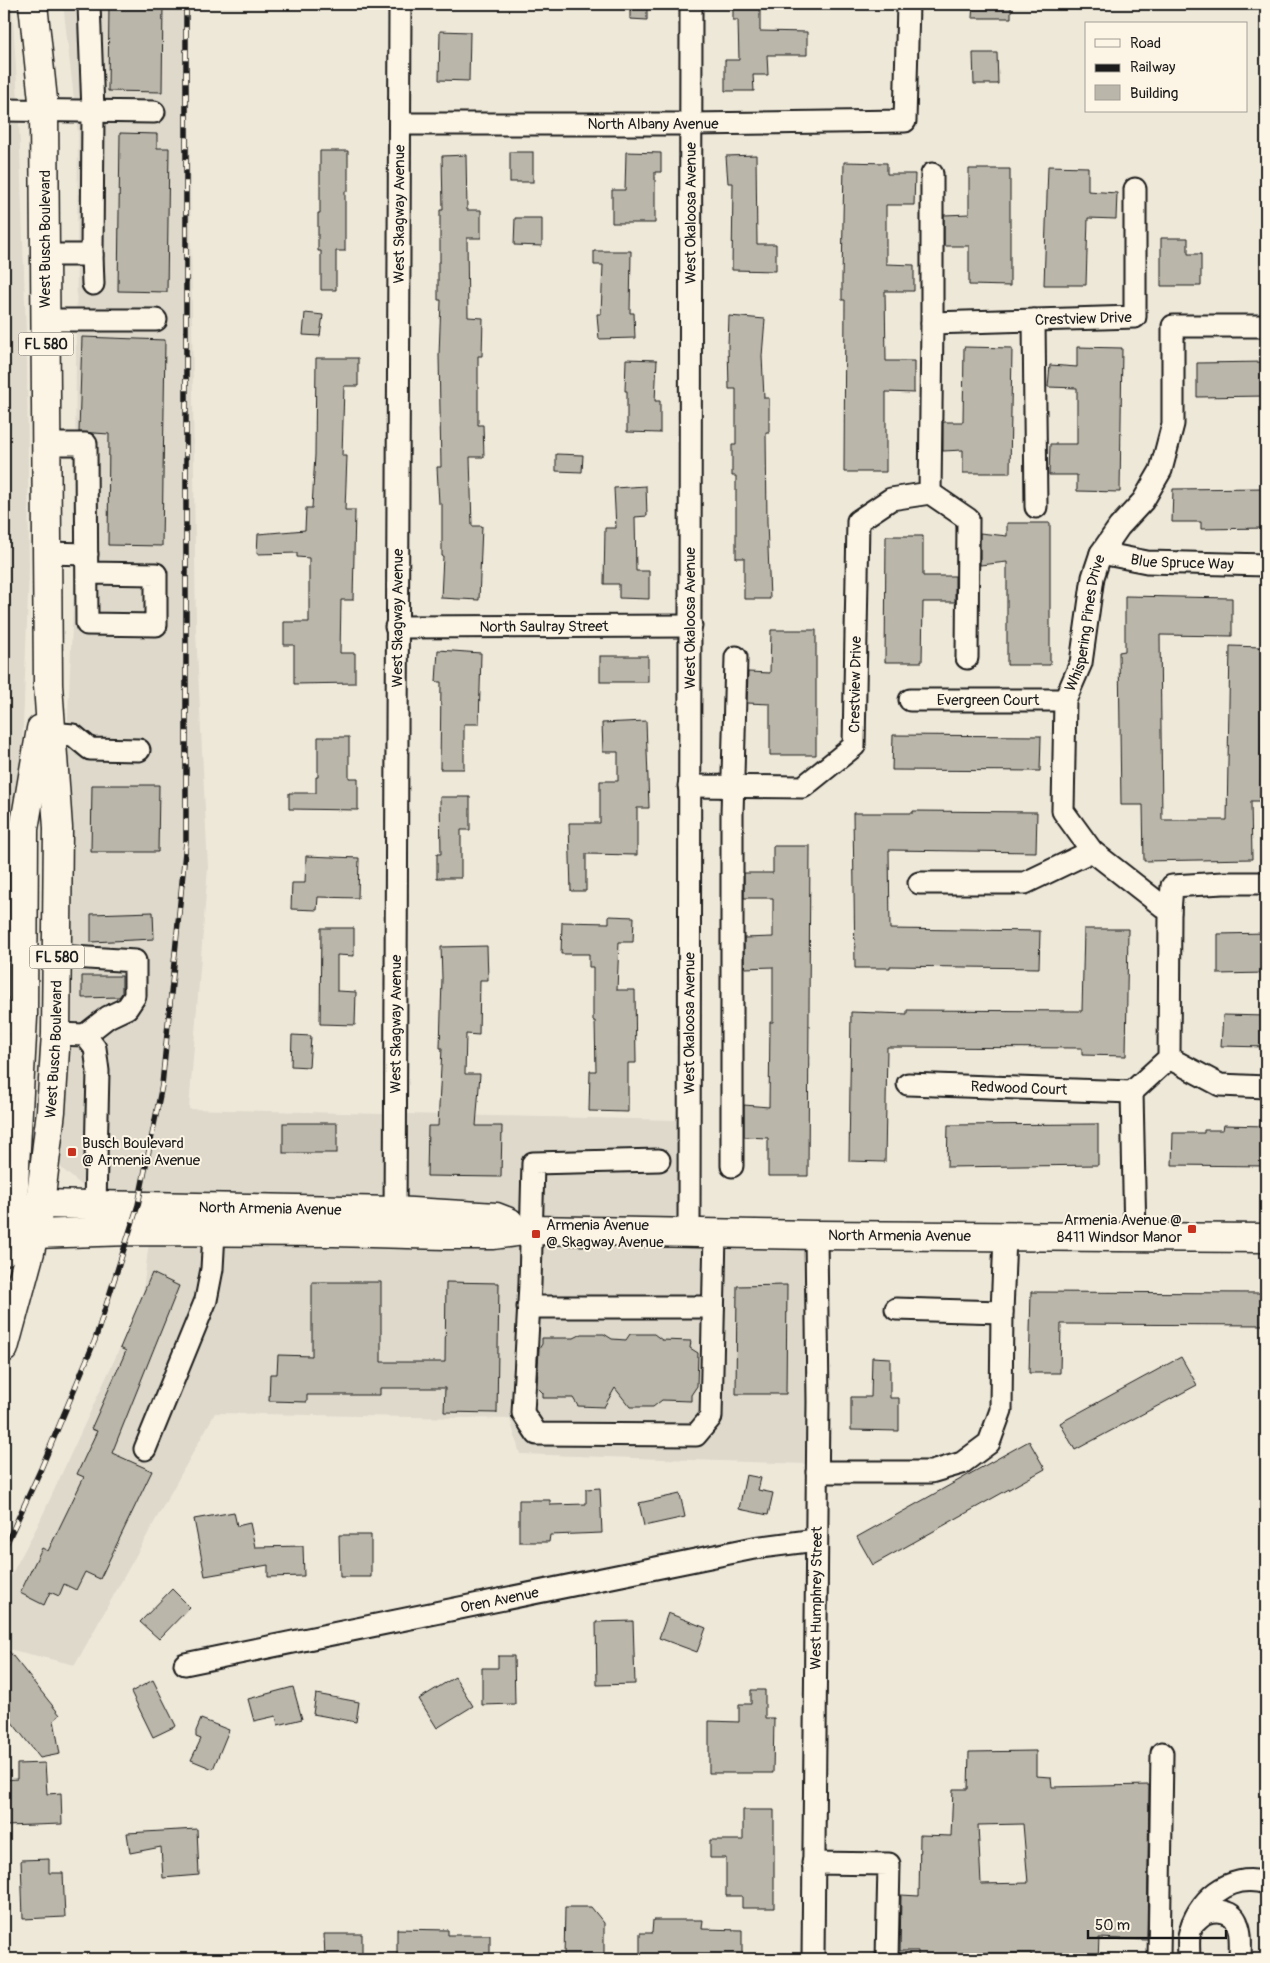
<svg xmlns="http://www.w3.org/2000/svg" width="1270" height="1963" font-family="Pangolin,sans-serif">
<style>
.built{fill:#ded9cb}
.building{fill:#bab6aa;stroke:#1c1c1c;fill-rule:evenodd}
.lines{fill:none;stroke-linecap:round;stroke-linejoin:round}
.minor-casing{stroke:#1c1c1c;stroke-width:25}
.major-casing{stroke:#1c1c1c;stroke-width:31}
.minor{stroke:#fcf5e5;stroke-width:21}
.major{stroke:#fcf5e5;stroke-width:28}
.rail-casing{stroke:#1c1c1c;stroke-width:5.5}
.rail{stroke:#fcf5e5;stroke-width:4;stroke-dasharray:11;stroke-linecap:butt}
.poi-dot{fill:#c8321e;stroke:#fcf5e5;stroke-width:2}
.labels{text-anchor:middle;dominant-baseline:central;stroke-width:4;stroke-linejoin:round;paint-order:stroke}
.shield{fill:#fcf5e5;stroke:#5f5d58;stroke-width:1}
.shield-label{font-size:14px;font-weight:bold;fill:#1c1c1c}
.street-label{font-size:15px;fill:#1c1c1c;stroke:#fcf5e5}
.poi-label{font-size:15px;fill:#1c1c1c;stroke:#fcf5e5;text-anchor:start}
</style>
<rect width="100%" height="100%" fill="#eee8d9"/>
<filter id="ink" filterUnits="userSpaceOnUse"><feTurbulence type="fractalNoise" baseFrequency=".02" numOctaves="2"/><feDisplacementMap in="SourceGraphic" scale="10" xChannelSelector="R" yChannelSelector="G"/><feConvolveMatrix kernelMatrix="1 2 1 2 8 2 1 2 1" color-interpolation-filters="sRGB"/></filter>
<g filter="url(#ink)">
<g class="built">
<polygon points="4,4 12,4 18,100 4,100"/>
<polygon points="63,4 188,4 196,631 208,868 189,1109 384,1114 384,1201 92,1194 60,1167 63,1080 66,759 74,583 78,133"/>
<polygon points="4,119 19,119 27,364 29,569 12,1017 4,1150"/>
<polygon points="406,1114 678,1120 678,1223 532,1220 497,1208 406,1202"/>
<polygon points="530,1240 806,1244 806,1464 520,1454 510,1419 215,1413 75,1665 4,1648 4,1588 38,1525 142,1300 149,1241"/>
</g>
<g class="building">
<polygon points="109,4 163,4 162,92 108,91"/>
<polygon points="630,4 647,4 647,20 630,19"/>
<polygon points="733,4 760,4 760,31 807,32 807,55 767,55 768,75 753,75 754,91 725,91 725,60 739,60 738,20 733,20"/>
<polygon points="973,4 1011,4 1011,18 972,18"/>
<polygon points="440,31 470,32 469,81 439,80"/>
<polygon points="973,53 997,53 998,84 974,84"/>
<polygon points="120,133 157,134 157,148 169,148 167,292 118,291"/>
<polygon points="320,151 348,151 348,191 345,191 345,251 336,251 336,290 321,290 321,251 318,251 318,213 320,213"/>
<rect x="510" y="152" width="23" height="30"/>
<polygon points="626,152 661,153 661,172 655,172 655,223 612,223 612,190 625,190"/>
<polygon points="466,155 467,210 481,210 481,238 467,238 468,317 483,318 482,356 478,356 478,425 483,425 484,457 470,457 472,526 482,526 479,600 441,598 443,556 442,556 442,504 439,504 437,467 441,467 439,355 441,300 438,300 438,262 440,262 440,210 443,210 442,156"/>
<polygon points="756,155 757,244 776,244 776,271 732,270 733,183 728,183 726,156"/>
<polygon points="844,162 887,163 887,174 915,174 914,205 886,205 886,264 914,265 914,291 885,291 886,361 914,361 914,393 886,392 886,472 844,472 845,300 842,300 842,280"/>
<polygon points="1048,166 1088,167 1088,191 1117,193 1116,219 1088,218 1086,285 1044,285"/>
<polygon points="969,169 1010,169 1010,286 969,285 969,246 944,246 944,215 969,214"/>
<polygon points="515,218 542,218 542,246 514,245"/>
<polygon points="1161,238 1188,238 1188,254 1201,254 1201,286 1161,286"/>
<polygon points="594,251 631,251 630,313 634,313 635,338 599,339 597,314 601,314 603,265 594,265"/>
<polygon points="305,313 323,315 320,336 303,335"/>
<polygon points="729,316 765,319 762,356 764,398 769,398 769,433 766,433 767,522 770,599 744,599 744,558 736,558 736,476 732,476 732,445 736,445 736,389 729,389 728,345"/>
<polygon points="82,337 165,340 162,546 108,545 109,434 79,432"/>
<polygon points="964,347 1012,348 1010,473 963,473 963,450 943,451 943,422 963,422"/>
<polygon points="1077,347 1122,348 1120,492 1077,491 1077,475 1049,475 1050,444 1077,444 1077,388 1048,387 1050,365 1077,367"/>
<polygon points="316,358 358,358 358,386 344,386 342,456 347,456 345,510 355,510 353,600 341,600 340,653 355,653 355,683 294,684 294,645 284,645 284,622 309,622 309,558 297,557 297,553 257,554 258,534 305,530 306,508 312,508 315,455"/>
<polygon points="626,359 657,360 655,401 660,401 660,433 627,432 627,391 625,391"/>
<polygon points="1266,362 1266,396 1197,397 1197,363"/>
<polygon points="556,454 583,455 582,472 556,471"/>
<polygon points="646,486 647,516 635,517 636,571 649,571 649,599 619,598 619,584 604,584 605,528 616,528 614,488"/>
<polygon points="1266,488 1266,528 1201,529 1201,522 1172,522 1173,489"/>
<polygon points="1007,523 1050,523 1050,665 1007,665 1007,562 980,565 980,533 1007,536"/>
<polygon points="886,536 923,536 923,576 955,576 955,602 923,602 922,662 885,662"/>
<polygon points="1125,596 1232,598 1232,636 1160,635 1162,820 1227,820 1230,646 1263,647 1260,801 1251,801 1252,859 1144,861 1143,805 1121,805 1119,652 1125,651"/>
<polygon points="771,630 816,630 816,755 770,755 770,704 747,703 748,672 770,673"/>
<polygon points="438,650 481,653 479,724 464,724 464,769 440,769 441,682 436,682"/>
<rect x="600" y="656" width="48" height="26"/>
<polygon points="646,721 649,808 637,808 637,855 586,854 586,891 571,891 569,823 600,823 600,781 618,781 618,752 603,752 602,723"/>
<polygon points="893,735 1041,736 1040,771 892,770"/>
<polygon points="318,737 349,737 349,778 358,778 358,810 289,809 289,793 316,793 316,777 318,777"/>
<polygon points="92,785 159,785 158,852 91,852"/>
<polygon points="440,797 470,797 470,830 461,830 461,878 437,878 437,854 441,854"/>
<polygon points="913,811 1037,812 1036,852 889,850 890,929 1040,931 1039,968 890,966 890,968 855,968 853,813 913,813"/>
<polygon points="773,846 810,846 808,1176 768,1176 768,1138 744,1137 744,1105 769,1107 770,1022 773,1022 773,967 745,968 744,963 744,938 773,937 773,898 744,898 744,873 773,873"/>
<polygon points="306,856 359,858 358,898 318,897 317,910 291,909 292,883 305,883"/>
<polygon points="153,912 154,939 91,942 91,914"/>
<polygon points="609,916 634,917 633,942 619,942 617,990 635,990 636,1063 628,1063 628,1112 589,1111 590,1071 596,1071 595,1021 593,1021 593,967 589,967 589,954 561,954 562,922 609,923"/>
<polygon points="321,928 354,928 354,956 337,955 337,991 356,992 355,1025 320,1024"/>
<polygon points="1084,929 1128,929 1126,1056 1082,1055 1082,1048 887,1047 885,1162 849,1161 851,1012 907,1014 907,1010 1082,1011"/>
<polygon points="1266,933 1266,973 1218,974 1218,934"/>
<polygon points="487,946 488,980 480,980 479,1035 466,1034 465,1074 480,1074 476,1126 502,1126 501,1177 427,1176 428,1126 438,1126 442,1048 440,1048 442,978 441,947"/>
<polygon points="82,976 122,976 122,993 119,997 82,998"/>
<polygon points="1223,1015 1266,1016 1266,1047 1221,1046"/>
<polygon points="292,1035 311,1036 309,1067 291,1066"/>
<rect x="283" y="1123" width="54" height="30"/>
<polygon points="1098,1124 1098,1165 947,1167 948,1125"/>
<polygon points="1224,1125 1266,1126 1266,1166 1172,1165 1173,1133 1204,1133 1204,1130 1223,1130"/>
<polygon points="152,1273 179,1286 112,1453 152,1471 100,1579 85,1572 76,1590 64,1584 59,1596 50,1592 44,1605 20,1593 42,1548 48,1551 84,1477 77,1474 97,1431 91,1429 126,1351 120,1348"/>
<polygon points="312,1282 381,1282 381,1362 445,1362 446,1282 499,1283 497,1413 444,1412 445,1388 380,1388 380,1395 307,1395 307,1402 269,1401 270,1374 277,1374 278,1355 312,1356"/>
<polygon points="787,1285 786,1394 736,1394 737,1286"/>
<polygon points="1031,1292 1266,1293 1266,1325 1061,1324 1060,1373 1029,1373"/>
<polygon points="582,1334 604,1334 612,1339 626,1340 630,1334 654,1334 662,1340 691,1341 690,1348 698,1353 697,1386 691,1395 691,1401 662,1400 653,1407 630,1407 615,1388 604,1407 578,1406 573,1398 543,1398 543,1393 537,1387 539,1349 542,1344 542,1338 574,1338"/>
<polygon points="872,1357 890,1358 890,1398 899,1398 899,1431 851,1430 851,1397 871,1397"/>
<polygon points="1181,1357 1197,1385 1075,1450 1060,1423"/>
<polygon points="1029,1441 1045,1469 873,1565 857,1537"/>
<polygon points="746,1475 761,1478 758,1490 773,1493 768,1515 739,1509"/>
<polygon points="600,1488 602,1533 550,1535 549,1542 519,1542 519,1500 550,1500 550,1505 586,1504 586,1489"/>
<polygon points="680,1494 685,1517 644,1526 639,1503"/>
<polygon points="234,1512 237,1526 250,1523 255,1547 303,1546 304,1576 268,1577 268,1565 205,1576 194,1519"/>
<polygon points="339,1535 371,1535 371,1577 340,1577"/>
<polygon points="172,1589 190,1607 159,1639 140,1622"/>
<polygon points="668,1613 706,1628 697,1652 659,1638"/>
<polygon points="633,1621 635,1684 597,1685 596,1622"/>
<polygon points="4,1645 60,1715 54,1720 60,1754 40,1758 4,1712"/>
<polygon points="498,1656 514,1656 515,1704 482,1705 482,1668 498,1668"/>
<polygon points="455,1677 473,1706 437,1728 419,1699"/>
<polygon points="153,1680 176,1726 153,1737 131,1692"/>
<polygon points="293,1687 302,1719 278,1725 276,1716 254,1721 248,1699"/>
<polygon points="751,1690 765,1690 765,1718 774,1718 773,1773 709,1773 709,1721 739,1722 739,1704 751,1704"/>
<polygon points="316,1694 359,1702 356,1722 313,1714"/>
<polygon points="201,1719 229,1730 213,1769 191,1760 201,1739 196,1737 196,1731"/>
<path d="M1036 1751V1776L1051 1777 1052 1787 1149 1785 1147 1940 1099 1938 1098 1959H1031V1953H982V1959H918V1951H900L901 1895 919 1896 920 1835 951 1836 953 1789H968L969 1752ZM1023 1824 1028 1883 981 1884 978 1825Z"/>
<polygon points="45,1763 47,1794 61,1793 62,1824 5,1826 4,1780 17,1779 17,1764"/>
<polygon points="743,1810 774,1810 774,1908 742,1908 742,1896 726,1896 726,1858 710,1858 710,1840 743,1840"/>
<polygon points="197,1829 199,1875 163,1878 161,1847 130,1853 127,1833"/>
<polygon points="49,1859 49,1873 63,1873 65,1917 23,1919 21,1860"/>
<polygon points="565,1907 591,1907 604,1923 604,1959 564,1959"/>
<polygon points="653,1920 703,1920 702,1929 742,1930 742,1959 640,1959 640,1933 652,1933"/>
<polygon points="397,1929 448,1930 448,1935 490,1935 490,1959 397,1959"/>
<polygon points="324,1934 362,1934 362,1959 325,1959"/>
</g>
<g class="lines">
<defs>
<g id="minor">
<polyline points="4,110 154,112"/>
<path id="s1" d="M401 124H690L905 121 908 4"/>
<polyline points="932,174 932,323"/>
<polyline points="45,255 92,255 93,111 89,4"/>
<polyline points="92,255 93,284"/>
<polyline points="46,320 156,320"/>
<polyline points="1034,320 1036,507"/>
<polyline points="46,444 86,444 87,624 156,625 156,574 87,573"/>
<polyline points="930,493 968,519 967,658"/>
<polyline points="47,553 87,554"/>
<path id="s2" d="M1101 553 1147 562 1266 565"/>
<path id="s3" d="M396 627 691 626"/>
<path id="s4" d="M910 700H1065"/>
<polyline points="51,733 73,735 90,749 139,750"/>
<path id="s5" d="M689 786 803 787 854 746 858 521 891 499 930 493 932 323 1135 317V189"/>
<polyline points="919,883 1025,883 1092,851"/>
<polyline points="1170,912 1172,886 1223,883 1266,883"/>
<polyline points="57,956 135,961 135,996 127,1008 108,1017 85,1035"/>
<polyline points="56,1034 85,1035 95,1048 98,1071 95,1205"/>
<polyline points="1169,1058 1220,1085 1266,1087"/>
<path id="s6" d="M908 1084 1132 1092"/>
<polyline points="659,1160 533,1163 530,1284 523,1413 537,1434 696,1435 711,1417 715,1233"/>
<polyline points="732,1166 732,815 736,657"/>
<path id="s7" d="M395 1226 400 4"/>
<path id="s8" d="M689 1232 691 4"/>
<path id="s9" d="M1135 1236 1132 1092 1169 1058 1170 912 1092 851 1063 811 1065 700 1081 663 1093 577 1101 553 1119 527 1143 501 1161 470 1173 424V326H1266"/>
<polyline points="528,1307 713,1307"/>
<polyline points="896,1309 1002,1312 1005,1236"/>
<polyline points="145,1449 206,1300 212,1269 214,1232"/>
<polyline points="817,1472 931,1472 962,1463 989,1443 1001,1410 1002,1312"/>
<path id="s10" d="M185 1664 754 1548 816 1540"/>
<polyline points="813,1863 889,1864 887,1959"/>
<path d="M1193 1923C1197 1920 1201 1915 1206 1913 1217 1909 1233 1911 1237 1923 1242 1934 1240 1947 1240 1959"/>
<path id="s11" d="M813 1959 818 1401 816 1235"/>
<polyline points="1159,1959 1162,1753"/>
<path d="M1189 1959C1189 1952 1188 1943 1189 1936 1196 1901 1229 1872 1266 1883"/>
</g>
<g id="major">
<path id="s12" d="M24 1214 40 1204 395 1211 496 1217 509 1222"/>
<path id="s13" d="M4 1222H12L34 1234 130 1231 333 1232 446 1235H493L531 1230 816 1235 1266 1238"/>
<polyline points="4,1251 12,1222 23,1017 24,829 41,729"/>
<path id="s14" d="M4 1348 30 1252 40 1204 51 1111 56 1034 58 828 48 685 44 110 33 4"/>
</g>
</defs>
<use href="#minor" class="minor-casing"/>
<use href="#major" class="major-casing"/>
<use href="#minor" class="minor"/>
<use href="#major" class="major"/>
<defs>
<polyline id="rail" points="4,1549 40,1471 95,1340 138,1205 162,1085 186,842 186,4"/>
</defs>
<use href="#rail" class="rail-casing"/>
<use href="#rail" class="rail"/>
</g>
</g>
<g class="poi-dot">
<rect x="67" y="1147" width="10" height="10" rx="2.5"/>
<rect x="1187" y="1224" width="10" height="10" rx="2.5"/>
<rect x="531" y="1229" width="10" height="10" rx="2.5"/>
</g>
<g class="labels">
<g class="shield">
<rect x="18.5" y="332.5" width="55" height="23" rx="4"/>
<rect x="29.5" y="945.5" width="55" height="23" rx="4"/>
</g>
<g class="shield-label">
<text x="46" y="344">FL 580</text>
<text x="57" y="957">FL 580</text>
</g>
<g class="street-label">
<text stroke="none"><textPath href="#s1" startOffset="252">North Albany Avenue</textPath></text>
<text stroke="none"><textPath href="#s8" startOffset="1019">West Okaloosa Avenue</textPath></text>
<text stroke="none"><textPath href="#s7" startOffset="1012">West Skagway Avenue</textPath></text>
<text transform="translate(45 239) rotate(-90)">West Busch Boulevard</text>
<text stroke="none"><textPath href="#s5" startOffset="805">Crestview Drive</textPath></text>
<text stroke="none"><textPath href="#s2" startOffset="82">Blue Spruce Way</textPath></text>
<text stroke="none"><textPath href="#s8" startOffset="614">West Okaloosa Avenue</textPath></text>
<text stroke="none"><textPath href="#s7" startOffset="608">West Skagway Avenue</textPath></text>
<text stroke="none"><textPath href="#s9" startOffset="680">Whispering Pines Drive</textPath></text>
<text stroke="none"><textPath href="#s3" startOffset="148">North Saulray Street</textPath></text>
<text stroke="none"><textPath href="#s5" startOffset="241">Crestview Drive</textPath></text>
<text stroke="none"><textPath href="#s4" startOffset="78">Evergreen Court</textPath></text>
<text stroke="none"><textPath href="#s8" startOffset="209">West Okaloosa Avenue</textPath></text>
<text stroke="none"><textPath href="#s7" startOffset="202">West Skagway Avenue</textPath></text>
<text stroke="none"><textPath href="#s14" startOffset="304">West Busch Boulevard</textPath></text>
<text stroke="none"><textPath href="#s6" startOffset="111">Redwood Court</textPath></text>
<text stroke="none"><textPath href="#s12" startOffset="249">North Armenia Avenue</textPath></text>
<text stroke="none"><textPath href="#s13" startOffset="899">North Armenia Avenue</textPath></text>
<text stroke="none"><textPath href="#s11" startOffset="361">West Humphrey Street</textPath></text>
<text stroke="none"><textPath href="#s10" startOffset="321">Oren Avenue</textPath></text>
</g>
<g class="poi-label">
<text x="82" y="1143">Busch Boulevard<tspan x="82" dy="17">@ Armenia Avenue</tspan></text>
<text x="1182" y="1220" text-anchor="end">Armenia Avenue @<tspan x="1182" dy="17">8411 Windsor Manor</tspan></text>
<text x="546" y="1225">Armenia Avenue<tspan x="546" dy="17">@ Skagway Avenue</tspan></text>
</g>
</g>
<rect width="1270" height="1963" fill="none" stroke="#fcf5e5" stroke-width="20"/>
<rect x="10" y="10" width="1250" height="1943" fill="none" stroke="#1c1c1c" stroke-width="2" filter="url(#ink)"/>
<rect x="1085" y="22" width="162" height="90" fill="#fcf5e5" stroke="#a29e95"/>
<rect x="1095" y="39" width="25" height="8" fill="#fcf5e5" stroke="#a29e95"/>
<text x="1130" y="48" font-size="15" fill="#1c1c1c">Road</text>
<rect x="1095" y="64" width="25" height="8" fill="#1c1c1c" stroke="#a29e95"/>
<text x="1130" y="72" font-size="15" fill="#1c1c1c">Railway</text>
<rect x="1095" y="85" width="25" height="15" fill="#bab6aa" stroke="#a29e95"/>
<text x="1130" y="98" font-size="15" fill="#1c1c1c">Building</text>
<path d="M1088 1930v8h138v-8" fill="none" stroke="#1c1c1c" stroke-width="2.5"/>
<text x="1095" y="1930" font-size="15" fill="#1c1c1c" stroke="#fcf5e5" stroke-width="4" paint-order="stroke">50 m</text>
</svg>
